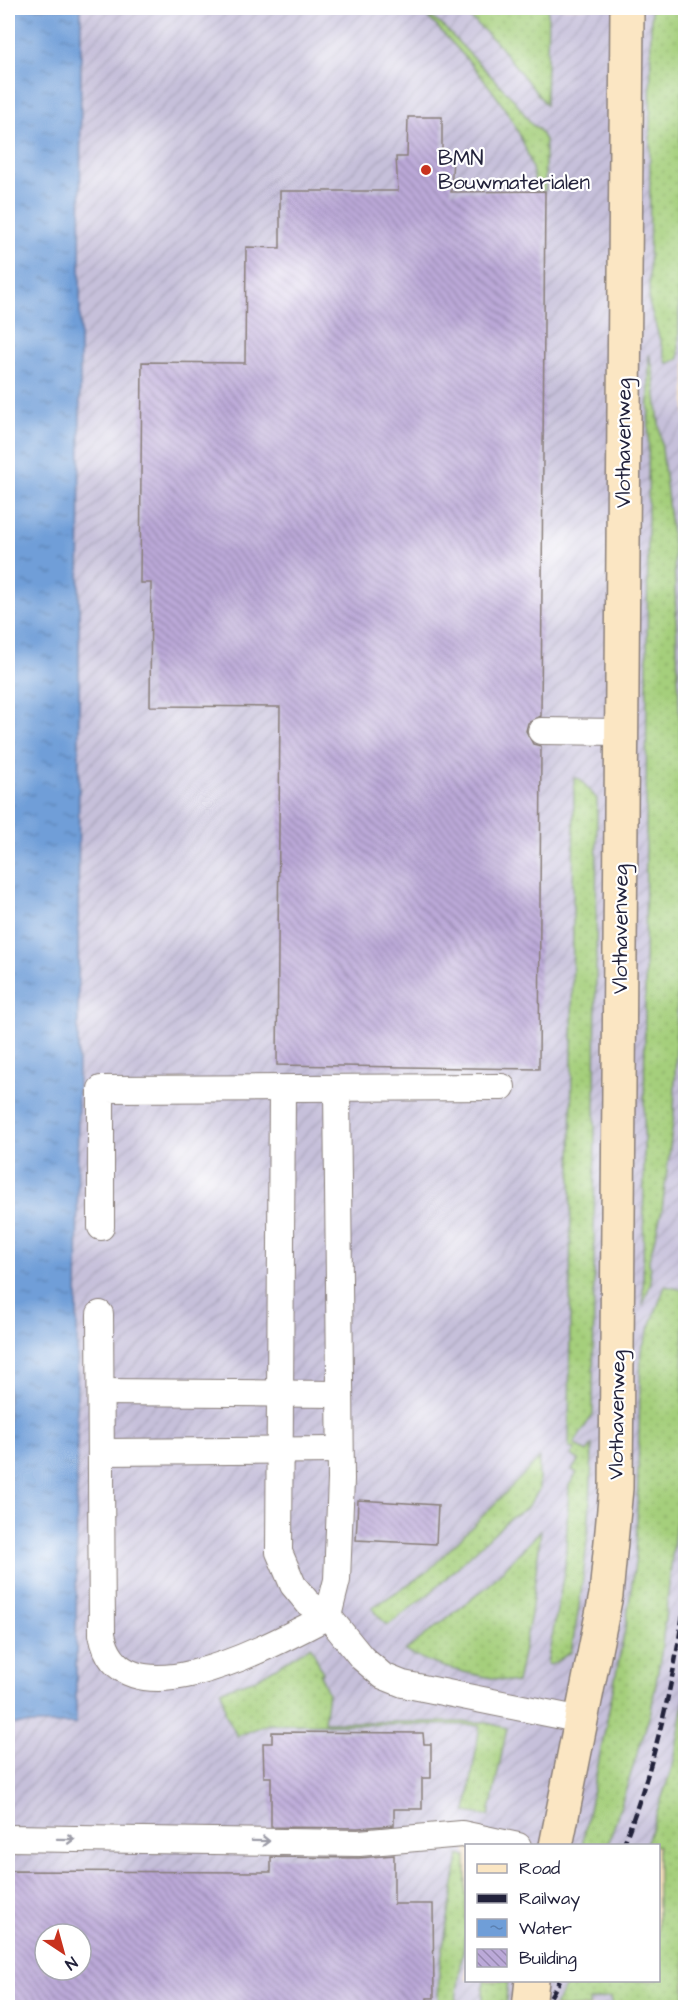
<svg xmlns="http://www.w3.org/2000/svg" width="693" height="2015" font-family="'Architects Daughter',sans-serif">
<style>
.industrial{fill:url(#industrial-furrows);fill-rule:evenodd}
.grass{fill:url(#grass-dots);stroke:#64785b;stroke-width:1.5}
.water{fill:url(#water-ripples);stroke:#48608a;stroke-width:1.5}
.building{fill:url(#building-back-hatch);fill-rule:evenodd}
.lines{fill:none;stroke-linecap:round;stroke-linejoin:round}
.lane-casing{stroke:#897f7a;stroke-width:28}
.secondary-casing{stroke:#897f7a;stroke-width:36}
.lane{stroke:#fff;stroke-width:26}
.secondary{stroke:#fbe6c3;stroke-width:33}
.rail{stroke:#22223b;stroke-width:4.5;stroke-dasharray:9 4.5;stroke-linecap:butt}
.oneway{stroke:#9c9ca7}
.poi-dot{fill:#c8321e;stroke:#fff;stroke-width:2}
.labels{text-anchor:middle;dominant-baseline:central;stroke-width:4.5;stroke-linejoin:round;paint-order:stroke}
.poi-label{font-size:21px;fill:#22223b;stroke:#fff;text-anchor:start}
.street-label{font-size:21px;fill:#22223b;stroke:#fff}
</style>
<defs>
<pattern id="industrial-furrows" width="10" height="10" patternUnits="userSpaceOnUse" patternTransform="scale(1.5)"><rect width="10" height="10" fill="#c6c0da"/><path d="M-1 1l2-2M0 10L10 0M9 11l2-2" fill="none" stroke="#aaa5bc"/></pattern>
<pattern id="grass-dots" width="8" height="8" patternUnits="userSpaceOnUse" patternTransform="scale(1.5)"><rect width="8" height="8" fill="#a5cf7b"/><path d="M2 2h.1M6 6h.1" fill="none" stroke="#8eb16b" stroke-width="1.8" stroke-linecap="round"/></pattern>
<pattern id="water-ripples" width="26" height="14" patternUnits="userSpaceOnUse" patternTransform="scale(1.5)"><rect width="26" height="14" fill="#6f9ed8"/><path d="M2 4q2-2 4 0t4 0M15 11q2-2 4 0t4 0" fill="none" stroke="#5b80b0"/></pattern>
<pattern id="building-back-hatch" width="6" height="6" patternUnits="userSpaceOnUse" patternTransform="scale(1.5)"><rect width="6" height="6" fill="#bba9d8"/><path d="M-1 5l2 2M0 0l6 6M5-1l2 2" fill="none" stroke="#9889b0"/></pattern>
</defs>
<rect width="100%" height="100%" fill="#fff"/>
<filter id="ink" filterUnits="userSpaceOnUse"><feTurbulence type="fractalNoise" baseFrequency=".0167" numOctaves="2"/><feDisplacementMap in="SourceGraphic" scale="12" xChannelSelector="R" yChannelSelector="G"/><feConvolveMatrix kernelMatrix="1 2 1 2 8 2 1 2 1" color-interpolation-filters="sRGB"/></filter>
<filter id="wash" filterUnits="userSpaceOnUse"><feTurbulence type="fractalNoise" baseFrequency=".008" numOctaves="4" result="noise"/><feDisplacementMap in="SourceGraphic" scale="24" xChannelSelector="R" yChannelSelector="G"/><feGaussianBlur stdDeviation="1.35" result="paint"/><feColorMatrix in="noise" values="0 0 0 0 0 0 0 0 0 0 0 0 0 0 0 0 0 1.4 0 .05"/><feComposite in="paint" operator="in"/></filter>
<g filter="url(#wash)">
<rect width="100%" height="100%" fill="#f0dcba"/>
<path class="industrial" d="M8 8H685V2007L8 2008ZM466 1846H658V1980H466ZM45 1934H81V1970H45Z"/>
<g class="grass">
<polygon points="460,8 548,8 546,105 497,43"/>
<polygon points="651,8 686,8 679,176 679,359 667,364 649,303"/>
<path d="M421 10 443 26 515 101 532 125 538 128 545 140V192L536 191C529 119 468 60 421 10Z"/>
<polygon points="649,354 653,369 674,555 682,791 681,877 674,1115 662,1210 649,1260 651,1282 643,1305"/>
<path d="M574 778 580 779 597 799 593 1414 574 1444 587 1452 592 1445C591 1515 585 1583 571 1652L551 1665 547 1664 565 1567 569 1485 577 1473 572 1470 579 1460 571 1455 575 1449 569 1448Z"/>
<polygon points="665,1286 684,1290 683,1461 661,1654 651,1711 608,1845 582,1845 626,1624 636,1556 641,1351"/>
<polygon points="539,1459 539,1490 526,1509 509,1519 430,1593 387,1626 372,1608 427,1572"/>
<path d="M541 1530 531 1614 517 1683C478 1675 440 1670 405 1651L488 1586Z"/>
<polygon points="311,1646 323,1673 320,1674 328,1693 324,1722 484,1722 507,1728 489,1816 466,1812 480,1725 268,1724 237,1736 226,1715 221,1690 256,1679"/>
<polygon points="685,1696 685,2007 613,2007 611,1997 589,2001 589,2007 554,2007 569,1981 658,1980 658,1846 646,1845 674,1761"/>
<polygon points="459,1855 466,1856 466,1929 455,2007 438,2007 439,1971"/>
<polygon points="484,1981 508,1981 505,2007 482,2007"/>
</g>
<path class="water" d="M8 8H81C81 579 77 1150 76 1724H8Z"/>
<g id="blocks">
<g class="building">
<polygon points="408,117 442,117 442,157 453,157 451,192 545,191 541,716 528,723 526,731 533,744 541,746 539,1069 277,1065 280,707 150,706 151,583 140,583 142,362 245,363 246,247 280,248 280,191 398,191 396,157 407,157"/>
<polygon points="358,1500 438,1505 436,1544 356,1540"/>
<polygon points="272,1732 423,1733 424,1744 431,1744 431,1778 422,1778 422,1809 394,1809 394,1825 358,1828 271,1827 271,1777 264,1777 263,1743 272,1743"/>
<path d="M394 1855V1904H433L434 1998H427V2007H8V1871L271 1872V1857L359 1858ZM45 1934H81V1970H45Z"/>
</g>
</g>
</g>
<g filter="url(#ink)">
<use href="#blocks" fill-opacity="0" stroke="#897f7a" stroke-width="1.5"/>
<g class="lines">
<defs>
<g id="lane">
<polyline points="541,731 621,732"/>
<polyline points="282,1089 279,1552 293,1585 308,1603 328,1616 362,1658 383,1676 403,1684 582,1720"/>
<polyline points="101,1227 101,1089 502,1087"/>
<path d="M100 1314 102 1634C119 1731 279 1641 328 1616L337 1580 341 1479 337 1088"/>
<polyline points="101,1392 339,1394"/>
<polyline points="101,1452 340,1450"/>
<polyline points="8,1838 359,1843 462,1834 518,1846"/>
</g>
<g id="secondary">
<polyline points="556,1846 606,1595 616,1488 627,8"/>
<polyline points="529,2008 532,1980"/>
</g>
</defs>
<use href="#lane" class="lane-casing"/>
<use href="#secondary" class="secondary-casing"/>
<use href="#lane" class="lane"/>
<use href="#secondary" class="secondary"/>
<g class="rail">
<path d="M623 1846C655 1763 675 1679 686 1591"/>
<polyline points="544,2008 560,1980"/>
</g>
</g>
<defs><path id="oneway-shaft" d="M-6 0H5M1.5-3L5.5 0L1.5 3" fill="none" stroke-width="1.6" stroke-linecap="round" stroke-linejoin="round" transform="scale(1.5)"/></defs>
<g class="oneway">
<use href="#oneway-shaft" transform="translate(66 1839) rotate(1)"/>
<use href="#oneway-shaft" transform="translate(261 1841) rotate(1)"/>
</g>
</g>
<circle class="poi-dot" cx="426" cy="170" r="6"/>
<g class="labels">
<g class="poi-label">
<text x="438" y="158">BMN<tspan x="438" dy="24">Bouwmaterialen</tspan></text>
</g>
<g class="street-label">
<text transform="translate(623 443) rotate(-90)">Vlothavenweg</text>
<text transform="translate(620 929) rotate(-90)">Vlothavenweg</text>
<text transform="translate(617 1415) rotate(-89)">Vlothavenweg</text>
</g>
</g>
<rect width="693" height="2015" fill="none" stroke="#fff" stroke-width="30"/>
<rect x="465" y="1844" width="195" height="138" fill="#ffffff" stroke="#a7a7b1" stroke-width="1.5"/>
<rect x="477" y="1864" width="30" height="9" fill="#fbe6c3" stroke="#a7a7b1" stroke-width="1.5"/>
<text x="519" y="1874" font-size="18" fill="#22223b">Road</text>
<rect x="477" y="1894" width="30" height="9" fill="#22223b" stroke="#a7a7b1" stroke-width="1.5"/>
<text x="519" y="1904" font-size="18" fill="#22223b">Railway</text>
<rect x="477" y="1919" width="30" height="18" fill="url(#water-ripples)" stroke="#a7a7b1" stroke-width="1.5"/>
<text x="519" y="1934" font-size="18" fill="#22223b">Water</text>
<rect x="477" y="1949" width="30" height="18" fill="url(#building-back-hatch)" stroke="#a7a7b1" stroke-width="1.5"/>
<text x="519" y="1964" font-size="18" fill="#22223b">Building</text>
<g transform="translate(63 1952) rotate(144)"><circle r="28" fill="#ffffff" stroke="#a7a7b1" stroke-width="1.5"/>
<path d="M0-4.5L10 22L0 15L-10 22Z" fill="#c8321e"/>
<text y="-9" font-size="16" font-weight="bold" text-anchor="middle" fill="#22223b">N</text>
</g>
</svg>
